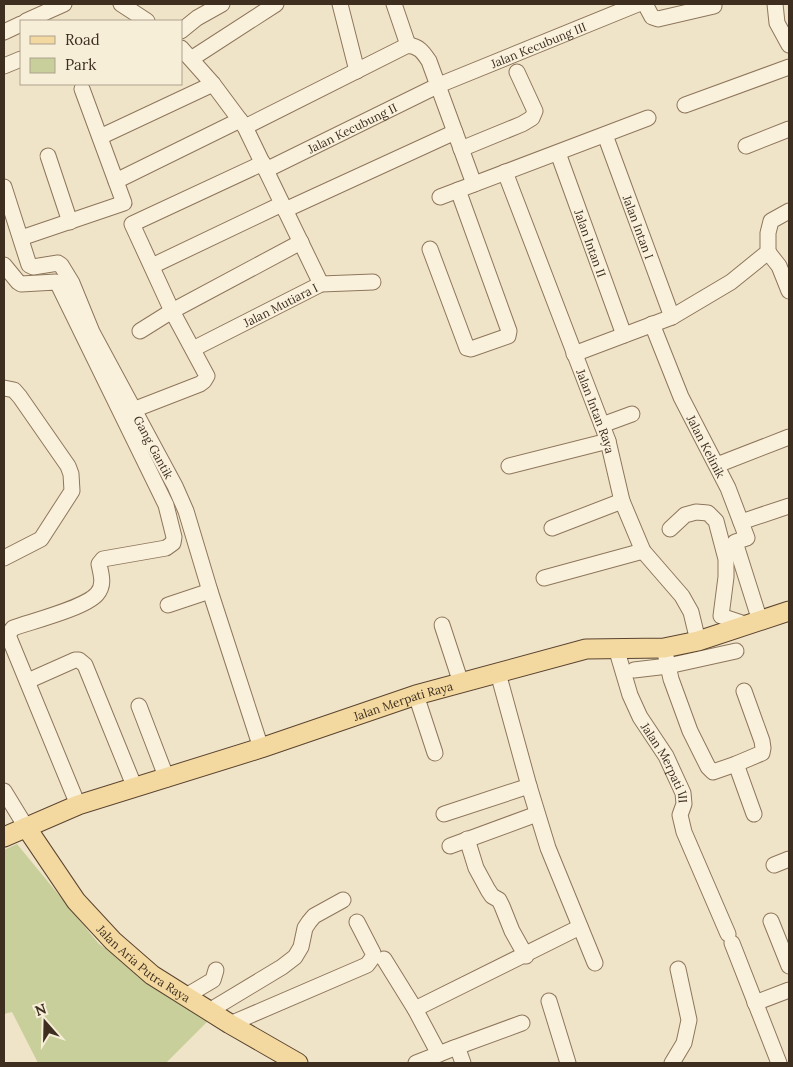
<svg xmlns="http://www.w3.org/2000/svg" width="793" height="1067" font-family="Lora,serif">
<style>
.green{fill:#c9cf9b}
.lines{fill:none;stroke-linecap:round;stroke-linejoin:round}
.minor-casing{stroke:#8d765c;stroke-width:17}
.major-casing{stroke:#5b4430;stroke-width:21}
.minor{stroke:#faf1dc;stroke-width:15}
.major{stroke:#f3d9a0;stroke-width:19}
.labels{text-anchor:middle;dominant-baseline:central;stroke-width:4.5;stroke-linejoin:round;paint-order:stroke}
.street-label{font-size:12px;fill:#3d2e20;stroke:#f7eed8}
</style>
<rect width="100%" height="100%" fill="#f0e4c8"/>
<polygon class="green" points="17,844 99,944 209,1020 166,1063 38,1063 12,1012 4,1014 4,850"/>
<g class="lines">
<defs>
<g id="minor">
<polyline points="121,4 147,21"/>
<polyline points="340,4 357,71"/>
<polyline points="394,4 408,45"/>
<polyline points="645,4 652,17 658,19 714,6"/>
<polyline points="775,4 777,23 789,45"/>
<polyline points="26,21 64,4"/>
<polyline points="181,31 197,18 222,4"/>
<polyline points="4,32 21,24"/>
<polyline points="181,48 213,84 245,127 321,284"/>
<polyline points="191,59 276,4"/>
<polyline points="4,66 21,59"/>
<polyline points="685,105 789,67"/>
<path d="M245 127 408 45C420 47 423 52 429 61L474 184"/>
<path id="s1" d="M605 135 672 317"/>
<polyline points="100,137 213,84"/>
<polyline points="746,146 789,129"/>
<polyline points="461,149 522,124 532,118 535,111 517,72"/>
<path id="s2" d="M558 153 624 335"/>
<polyline points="48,156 70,222"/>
<path id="s3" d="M266 170 439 85 638 4"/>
<path id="s4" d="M505 172 602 425 608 441 622 501 643 551 682 596 691 612 698 641"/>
<polyline points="116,181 240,120"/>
<path id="s5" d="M4 187 29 265 33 267 58 263 61 265 72 283 92 332 175 486 186 511 210 591 261 748"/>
<polyline points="440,197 648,118"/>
<polyline points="285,210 455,132"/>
<polyline points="21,238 124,203 82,89"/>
<polyline points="430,249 467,348 471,349 508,336 509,331 458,190"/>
<polyline points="768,252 779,266 789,291"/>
<path d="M4 265 18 282 21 284 56 282 59 286 166 505 174 537 173 543 166 548 103 559 99 564C101 574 105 585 97 594 85 608 33 621 13 628L8 635 78 805"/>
<polyline points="152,266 282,204"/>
<path id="s6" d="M652 324 681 397 728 488 747 538 735 542 760 621"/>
<polyline points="140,331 172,311 301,242"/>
<path id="s7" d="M193 349 321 284 373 282"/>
<polyline points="574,354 672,317 731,282 768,252 768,233 771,221 789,211"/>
<polyline points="4,388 14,390 20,397 68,466 71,474 72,491 41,539 4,558"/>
<polyline points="133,410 200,384 204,381 207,376 172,311 132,224 263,163"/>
<polyline points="602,425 632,414"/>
<polyline points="717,465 789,437"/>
<polyline points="509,466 608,441"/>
<polyline points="741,522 789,506"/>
<polyline points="552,528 622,501"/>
<polyline points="670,529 685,515 696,512 708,513 716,521 726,559 726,577 721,616 748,625"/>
<polyline points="544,578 643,551"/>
<polyline points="168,605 210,591"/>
<polyline points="442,625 461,683"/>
<path id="s8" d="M616 648 630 695 640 717 666 756 683 793 684 804 680 815 684 832 728 934"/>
<polyline points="664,648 671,679 690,731 708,767 713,772 736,764 762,753 763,748 762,741 744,691"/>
<polyline points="634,670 668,666 736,651"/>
<polyline points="498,673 529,786 548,848 595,963"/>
<polyline points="30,680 75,660 79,660 85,665 135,788"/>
<polyline points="416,695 435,753"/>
<polyline points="139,706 167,779"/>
<polyline points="736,764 754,814"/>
<polyline points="4,791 26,827"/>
<polyline points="444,814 529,786"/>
<polyline points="467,839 476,868 488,890 492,896 499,900 502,906 512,931 526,956"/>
<polyline points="450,846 537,814"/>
<polyline points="774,865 789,859"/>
<polyline points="771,921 789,966"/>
<polyline points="732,943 779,1063"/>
<polyline points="384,959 415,1009 439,1054 454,1048 458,1049 463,1063"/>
<polyline points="186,996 213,980 216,970"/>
<polyline points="549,1001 568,1063"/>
<polyline points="755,1003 789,990"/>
<polyline points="415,1009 580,927"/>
<polyline points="209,1011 282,967 295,957 301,947 305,928 309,922 314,916 343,900"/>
<polyline points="230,1024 367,965 373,957 373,953 357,922"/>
<polyline points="454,1048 522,1023"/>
<polyline points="416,1063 439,1054"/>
<polyline points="672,1063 684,1043 689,1020 678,969"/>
</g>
<g id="major">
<path id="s9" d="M26 827 76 901 113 941 152 975 230 1024 298 1063"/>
<path id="s10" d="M4 837 78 805 261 748 416 695 586 649 664 648 698 641 789 611"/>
</g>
</defs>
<use href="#minor" class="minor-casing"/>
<use href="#major" class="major-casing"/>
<use href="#minor" class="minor"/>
<use href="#major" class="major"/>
</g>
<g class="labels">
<g class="street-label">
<text stroke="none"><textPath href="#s3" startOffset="300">Jalan Kecubung III</textPath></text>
<text stroke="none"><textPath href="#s3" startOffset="96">Jalan Kecubung II</textPath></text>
<text stroke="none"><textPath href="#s1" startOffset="98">Jalan Intan I</textPath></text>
<text stroke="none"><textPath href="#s2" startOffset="96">Jalan Intan II</textPath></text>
<text stroke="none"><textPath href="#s7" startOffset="98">Jalan Mutiara I</textPath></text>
<text stroke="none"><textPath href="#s4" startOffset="256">Jalan Intan Raya</textPath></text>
<text stroke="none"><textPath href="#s6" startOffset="134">Jalan Kelinik</textPath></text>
<text stroke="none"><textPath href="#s5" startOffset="320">Gang Gantik</textPath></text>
<text stroke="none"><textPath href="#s10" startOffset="422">Jalan Merpati Raya</textPath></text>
<text stroke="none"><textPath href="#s8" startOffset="126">Jalan Merpati III</textPath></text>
<text stroke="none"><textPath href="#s9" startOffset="182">Jalan Aria Putra Raya</textPath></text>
</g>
</g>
<rect width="793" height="1067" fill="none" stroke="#3d2e20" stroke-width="10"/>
<rect x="20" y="20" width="162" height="65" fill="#f7eed8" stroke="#ada18e"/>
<rect x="30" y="36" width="25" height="8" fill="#f3d9a0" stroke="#ada18e"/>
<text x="65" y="45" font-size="15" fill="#3d2e20">Road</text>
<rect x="30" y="58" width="25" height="15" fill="#c9cf9b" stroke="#ada18e"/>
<text x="65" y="70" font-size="15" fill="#3d2e20">Park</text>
<g transform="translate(45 1022) rotate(340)" stroke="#f7eed8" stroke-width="4" paint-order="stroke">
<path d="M0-4L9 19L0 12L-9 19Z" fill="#3d2e20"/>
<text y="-8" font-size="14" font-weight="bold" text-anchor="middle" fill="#3d2e20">N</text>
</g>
</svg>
